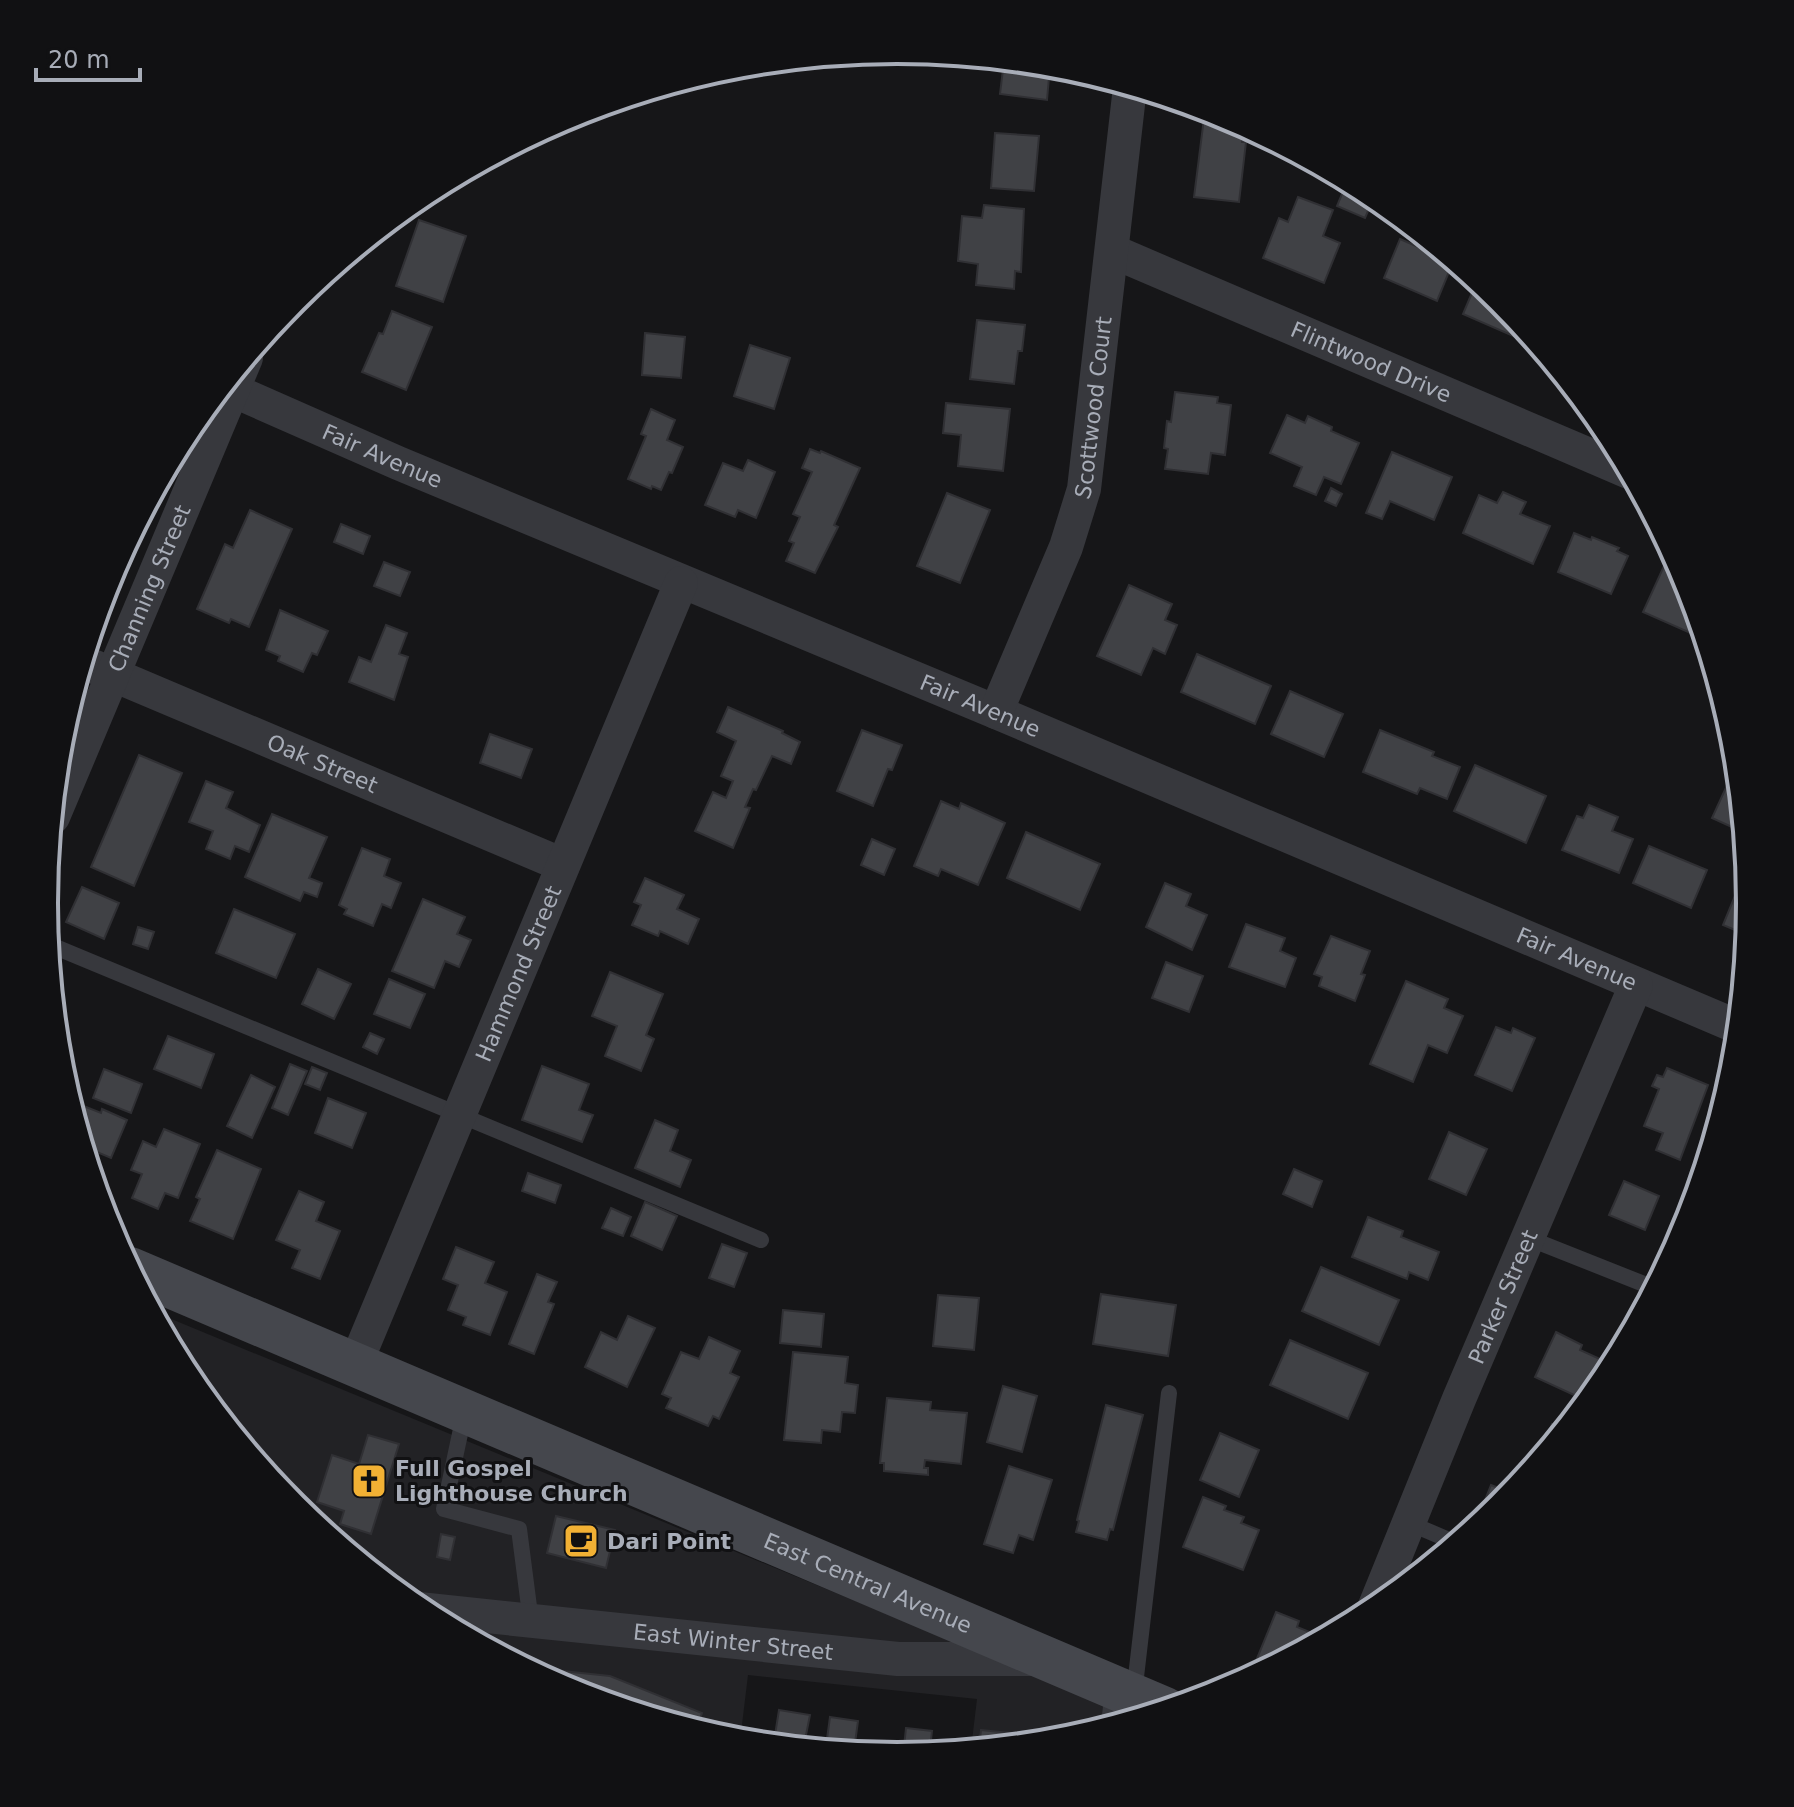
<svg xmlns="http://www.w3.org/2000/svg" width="1794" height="1807" font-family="'DejaVu Sans',sans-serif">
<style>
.built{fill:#222225}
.building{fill:#404145;stroke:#303034;stroke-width:2}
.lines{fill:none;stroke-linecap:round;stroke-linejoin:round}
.lane{stroke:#37383d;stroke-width:16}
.street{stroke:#37383d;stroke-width:34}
.secondary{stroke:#45474d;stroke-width:44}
.labels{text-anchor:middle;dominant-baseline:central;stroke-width:6;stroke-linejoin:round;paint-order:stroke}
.street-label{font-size:22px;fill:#a8adb8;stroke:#111113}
.poi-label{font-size:22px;font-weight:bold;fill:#a8adb8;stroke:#111113;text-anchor:start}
.rim{fill:none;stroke:#a8adb8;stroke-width:4}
</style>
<rect width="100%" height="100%" fill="#161618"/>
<polygon class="built" points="152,1311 1105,1704 1102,1728 1063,1740 971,1749 977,1699 748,1675 740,1741 570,1691 423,1612 294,1506 188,1377"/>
<g class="building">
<polygon points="1004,61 1050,66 1047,100 1000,94"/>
<polygon points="1205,110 1224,116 1244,126 1242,142 1246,142 1239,202 1194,197"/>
<polygon points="995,133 1039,136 1034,191 991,188"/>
<polygon points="1344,189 1372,202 1365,218 1337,206"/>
<polygon points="1298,197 1333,210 1323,236 1340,243 1324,283 1263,258 1279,218 1288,222"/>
<polygon points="984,205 1024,209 1021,272 1015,271 1014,289 976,285 978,264 958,261 962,216 982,218"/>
<polygon points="419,220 466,236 443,302 396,286"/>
<polygon points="1400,239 1453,262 1437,301 1384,278"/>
<polygon points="1477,281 1500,301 1524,329 1520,339 1463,314"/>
<polygon points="392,311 432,327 406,390 362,372 379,333 383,334"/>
<polygon points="977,320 1025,325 1022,351 1018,351 1014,384 970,379"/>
<polygon points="645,333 685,337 681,378 642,375"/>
<polygon points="750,345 790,358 774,409 734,396"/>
<polygon points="1175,392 1218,397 1217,403 1231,405 1225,455 1211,453 1208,474 1165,469 1168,449 1164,448 1167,421 1171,422"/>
<polygon points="946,403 1010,409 1003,471 958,466 961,435 943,433"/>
<polygon points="651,409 675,420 667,440 683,447 672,473 669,472 661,490 652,486 651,489 628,479 646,436 641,434"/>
<polygon points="1287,415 1305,423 1308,416 1332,427 1331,431 1359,443 1341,484 1324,477 1316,495 1294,486 1302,467 1270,453"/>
<polygon points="810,449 820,453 821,451 860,468 834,525 838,527 815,573 786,561 794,543 789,541 800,517 793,514 812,472 802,468"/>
<polygon points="1392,452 1452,477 1434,520 1390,501 1382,519 1366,513"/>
<polygon points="748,460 775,472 756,518 738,510 735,517 705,505 723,463 743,471"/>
<polygon points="1331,488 1342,494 1336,506 1325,501"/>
<polygon points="1503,492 1526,502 1520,514 1550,526 1533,564 1463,533 1479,495 1497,503"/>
<polygon points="947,493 990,510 960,583 917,566"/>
<polygon points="250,510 292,529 249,627 231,619 229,623 197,609 225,544 233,548"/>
<polygon points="341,524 370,536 363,554 334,542"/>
<polygon points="1574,533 1591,540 1592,537 1619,548 1617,551 1628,556 1611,594 1558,572"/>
<polygon points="384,562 410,572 400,596 374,586"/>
<polygon points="1664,566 1684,575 1704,639 1643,612"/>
<polygon points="1129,585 1172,604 1165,620 1177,625 1165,654 1153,648 1141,675 1097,656"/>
<polygon points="280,610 328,631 317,655 312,653 303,672 278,661 280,656 266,650"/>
<polygon points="386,625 407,633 399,654 408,657 394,700 349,682 359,657 371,662"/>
<polygon points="1197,654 1271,686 1255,724 1181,692"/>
<polygon points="1290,691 1343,714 1324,757 1271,734"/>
<polygon points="728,707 783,731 782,733 800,742 791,764 772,756 756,790 753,789 745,807 750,808 733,848 695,831 713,792 726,798 733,781 721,776 736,741 717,732"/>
<polygon points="862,730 902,745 892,770 888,769 873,806 837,791"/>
<polygon points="1380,730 1434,752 1432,756 1460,767 1447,799 1420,788 1417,794 1363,772"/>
<polygon points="490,734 532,749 521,778 480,763"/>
<polygon points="139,755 182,773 134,886 91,867"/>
<polygon points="1475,765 1546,796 1526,843 1454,811"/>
<polygon points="206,781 233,792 226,808 260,825 249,852 235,846 230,859 206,849 213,831 189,822"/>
<polygon points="1729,781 1738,785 1743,832 1712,818"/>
<polygon points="941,801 959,809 961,803 1005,823 978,885 941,869 938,876 914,866"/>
<polygon points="1589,805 1618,817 1612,831 1633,839 1619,873 1562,850 1577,816 1583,818"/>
<polygon points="272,814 327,837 309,878 322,883 317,897 304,892 300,901 245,877"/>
<polygon points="1026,832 1100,864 1080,910 1007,878"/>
<polygon points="872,839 895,849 884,875 861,865"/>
<polygon points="1649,846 1707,870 1691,908 1633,883"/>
<polygon points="362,848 390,859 384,876 401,883 391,908 382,904 373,926 344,914 347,909 339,905"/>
<polygon points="645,878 684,895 677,909 699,919 688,944 660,931 658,936 632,925 641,905 634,902"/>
<polygon points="1741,881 1748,884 1750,904 1747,935 1723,925"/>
<polygon points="1165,883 1191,894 1186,906 1207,915 1192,950 1146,927"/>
<polygon points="82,887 119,903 104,939 66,922"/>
<polygon points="423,899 465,917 457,934 471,940 459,967 445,961 434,988 392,971"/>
<polygon points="234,909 295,934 276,978 216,953"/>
<polygon points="1246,924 1285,938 1280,951 1296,958 1285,987 1229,967"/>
<polygon points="138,927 154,932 148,949 133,944"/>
<polygon points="1331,936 1370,951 1361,974 1365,975 1355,1001 1319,986 1322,977 1314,974"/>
<polygon points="1166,962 1203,976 1189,1012 1152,998"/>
<polygon points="318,969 351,984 334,1019 302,1004"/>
<polygon points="610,972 663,994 646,1035 654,1039 641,1071 605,1056 617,1026 592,1016"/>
<polygon points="389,979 425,994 410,1028 374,1014"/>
<polygon points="1406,981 1448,999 1444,1008 1463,1016 1447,1053 1428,1045 1413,1082 1370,1064"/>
<polygon points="1496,1027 1511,1033 1513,1028 1535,1038 1512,1091 1475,1075"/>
<polygon points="370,1033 384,1039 377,1054 363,1047"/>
<polygon points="168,1036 214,1054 201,1088 154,1069"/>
<polygon points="290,1064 307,1071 288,1115 272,1108"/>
<polygon points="542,1066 589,1084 579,1110 593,1115 582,1142 522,1120"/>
<polygon points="312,1067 327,1073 320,1090 305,1084"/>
<polygon points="1667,1068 1708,1085 1680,1160 1656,1150 1663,1133 1644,1126 1659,1089 1652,1086 1657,1075 1663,1077"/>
<polygon points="104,1069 142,1084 131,1113 93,1098"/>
<polygon points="251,1075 275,1087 252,1138 227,1126"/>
<polygon points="328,1098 366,1113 352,1148 315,1133"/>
<polygon points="81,1105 101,1113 102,1109 127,1120 111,1158 90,1149 87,1157 74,1114 76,1115"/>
<polygon points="655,1120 678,1130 670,1151 691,1160 680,1187 635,1168"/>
<polygon points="164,1129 200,1144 178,1198 165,1193 158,1209 132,1198 142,1174 131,1170 143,1141 156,1147"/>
<polygon points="1449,1132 1487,1149 1466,1195 1429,1179"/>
<polygon points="217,1150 261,1169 233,1239 190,1221 200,1199 196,1197"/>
<polygon points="1294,1169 1322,1181 1312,1207 1283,1194"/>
<polygon points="528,1173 561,1185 555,1203 522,1191"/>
<polygon points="1624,1181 1659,1196 1645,1230 1609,1215"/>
<polygon points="299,1191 324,1202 316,1221 340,1231 320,1279 292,1268 300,1250 276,1240"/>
<polygon points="645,1202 677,1216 662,1250 631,1236"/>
<polygon points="611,1208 631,1217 623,1236 602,1228"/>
<polygon points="1368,1217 1403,1231 1401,1237 1439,1252 1428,1280 1409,1272 1407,1279 1352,1257"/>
<polygon points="722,1244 747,1253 734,1287 709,1278"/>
<polygon points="456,1247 494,1262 485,1283 507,1292 490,1335 463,1325 466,1317 448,1310 458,1285 443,1279"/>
<polygon points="1321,1267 1399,1300 1379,1345 1302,1311"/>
<polygon points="537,1274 557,1282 548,1302 554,1304 534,1354 509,1344"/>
<polygon points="1101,1294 1176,1305 1168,1356 1093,1344"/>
<polygon points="938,1295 979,1298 974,1350 933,1346"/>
<polygon points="1640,1296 1648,1299 1627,1338 1623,1336"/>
<polygon points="783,1310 824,1314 821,1347 780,1343"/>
<polygon points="628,1316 655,1328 627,1387 585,1367 601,1332 617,1340"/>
<polygon points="1556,1332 1582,1345 1580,1350 1613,1365 1587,1401 1535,1377"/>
<polygon points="709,1337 740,1351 730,1373 739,1377 719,1419 713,1416 708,1426 666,1408 671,1398 662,1394 681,1352 699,1359"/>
<polygon points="1290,1340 1368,1373 1348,1419 1270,1385"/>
<polygon points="793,1352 848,1357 845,1383 858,1385 855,1413 842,1412 840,1432 822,1430 821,1443 784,1440"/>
<polygon points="1003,1386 1037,1396 1022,1452 987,1442"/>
<polygon points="887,1398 931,1402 930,1410 967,1413 961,1464 925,1460 924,1468 928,1468 928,1475 884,1471 884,1463 880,1463"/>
<polygon points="1106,1405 1143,1415 1113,1530 1110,1529 1107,1540 1076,1532 1079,1521 1077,1520"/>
<polygon points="1552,1424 1564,1429 1536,1464"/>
<polygon points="1220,1433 1259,1450 1239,1497 1200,1480"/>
<polygon points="368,1435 399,1444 371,1534 340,1524 344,1511 317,1502 332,1455 359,1464"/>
<polygon points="1009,1466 1052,1480 1033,1540 1019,1535 1013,1553 984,1544"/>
<polygon points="1491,1485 1511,1493 1500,1507 1474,1528"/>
<polygon points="1203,1497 1226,1506 1224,1510 1244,1517 1241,1523 1259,1530 1243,1570 1183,1547"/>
<polygon points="556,1516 615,1530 606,1568 547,1553"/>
<polygon points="441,1534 455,1537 450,1560 437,1557"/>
<polygon points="1276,1612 1299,1621 1297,1627 1317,1635 1313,1643 1249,1678"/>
<polygon points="524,1667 610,1676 702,1713 696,1730 570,1691"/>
<polygon points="779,1710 810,1715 805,1740 808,1741 807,1748 758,1743 759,1732 775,1735"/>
<polygon points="830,1717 858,1721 855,1743 867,1745 866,1753 821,1749 822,1738 827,1739"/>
<polygon points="906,1728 932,1731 931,1740 950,1742 949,1751 903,1756"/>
<polygon points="981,1730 1062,1738 1061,1740 979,1748"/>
</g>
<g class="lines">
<g class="lane">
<polyline points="48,944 761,1240"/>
<polyline points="1528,1238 1654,1288"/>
<polyline points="464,1415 444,1509 519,1529 531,1622"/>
<polyline points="226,1425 232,1431"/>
<polyline points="1409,1523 1456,1543"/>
<polyline points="1134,1694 1169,1393"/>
</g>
<g class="street">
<path id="s1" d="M1112 251 1629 472"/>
<path id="s2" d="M223 386 398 463 996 712 1738 1027"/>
<path id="s3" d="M83 662 563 865"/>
<path id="s4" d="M996 712 1066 547 1084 489 1130 87"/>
<path id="s5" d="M53 817 246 358"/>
<path id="s6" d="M355 1365 681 583"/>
<path id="s7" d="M419 1609 898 1659H1039"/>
<path id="s8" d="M1373 1611 1459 1399 1636 985"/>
<polyline points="1118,1724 1122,1691"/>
</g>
<path class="secondary" id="s9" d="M130 1269 1165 1709"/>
</g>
<defs>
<symbol id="church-square" viewBox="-11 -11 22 22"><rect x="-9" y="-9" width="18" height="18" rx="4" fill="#f2b134" stroke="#111113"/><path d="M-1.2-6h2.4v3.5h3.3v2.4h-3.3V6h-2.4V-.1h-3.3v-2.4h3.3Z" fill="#111"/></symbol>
<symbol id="cafe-square" viewBox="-11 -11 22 22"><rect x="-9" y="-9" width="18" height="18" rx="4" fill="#f2b134" stroke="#111113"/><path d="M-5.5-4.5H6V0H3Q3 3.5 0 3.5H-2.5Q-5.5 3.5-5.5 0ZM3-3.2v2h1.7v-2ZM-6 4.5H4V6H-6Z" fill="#111"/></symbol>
</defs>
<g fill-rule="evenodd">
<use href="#church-square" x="349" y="1461" width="40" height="40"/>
<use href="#cafe-square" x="561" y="1521" width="40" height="40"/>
</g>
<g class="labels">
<g class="street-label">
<text stroke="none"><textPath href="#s1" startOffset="282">Flintwood Drive</textPath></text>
<text stroke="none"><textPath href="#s4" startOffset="322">Scottwood Court</textPath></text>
<text stroke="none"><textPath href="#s2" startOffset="174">Fair Avenue</textPath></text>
<text stroke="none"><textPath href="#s5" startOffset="248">Channing Street</textPath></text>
<text stroke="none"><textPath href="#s2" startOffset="822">Fair Avenue</textPath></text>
<text stroke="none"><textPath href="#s3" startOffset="260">Oak Street</textPath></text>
<text stroke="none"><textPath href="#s2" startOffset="1470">Fair Avenue</textPath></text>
<text stroke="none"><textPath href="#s6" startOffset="424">Hammond Street</textPath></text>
<text stroke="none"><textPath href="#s8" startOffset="340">Parker Street</textPath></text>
<text stroke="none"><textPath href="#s9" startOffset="802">East Central Avenue</textPath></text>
<text stroke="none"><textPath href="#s7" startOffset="316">East Winter Street</textPath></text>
</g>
<g class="poi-label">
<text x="395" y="1468">Full Gospel<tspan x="395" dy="25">Lighthouse Church</tspan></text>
<text x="607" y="1541">Dari Point</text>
</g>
</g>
<path d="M0 0H1794V1807H0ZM58 903a839 839 0 1 1 1678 0a839 839 0 1 1-1678 0Z" fill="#111113" fill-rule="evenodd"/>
<path class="rim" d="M58 903a839 839 0 1 1 1678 0a839 839 0 1 1-1678 0Z"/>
<path d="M36 68v12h104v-12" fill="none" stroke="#a8adb8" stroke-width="4"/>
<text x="48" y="68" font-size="24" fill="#a8adb8" stroke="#111113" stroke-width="6" paint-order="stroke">20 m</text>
</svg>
